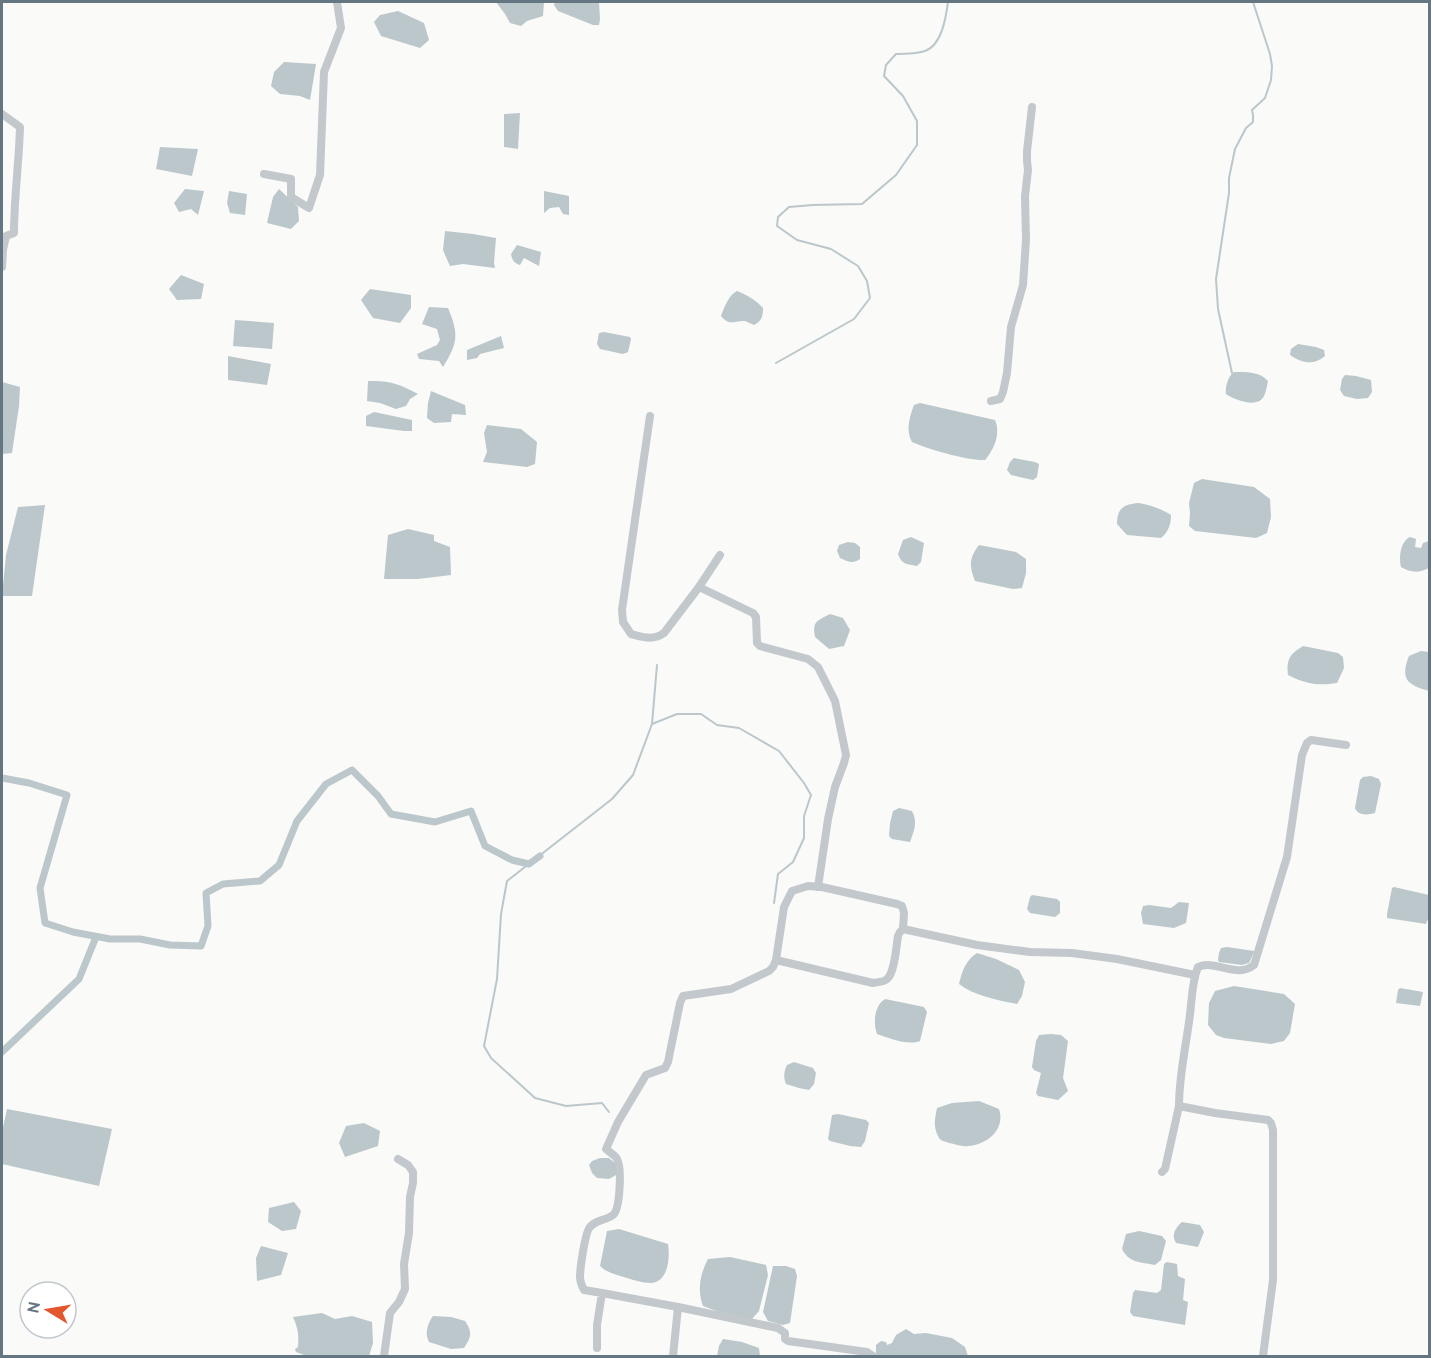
<svg xmlns="http://www.w3.org/2000/svg" width="1431" height="1358" font-family="Overpass,sans-serif">
<style>
.water{fill:#bbc7cb}
.lines{fill:none;stroke-linecap:round;stroke-linejoin:round}
.stream{stroke:#bbc7cb;stroke-width:2}
.canal{stroke:#bbc7cb;stroke-width:7}
.minor{stroke:#c3c8cc;stroke-width:8}
</style>
<rect width="100%" height="100%" fill="#fafaf8"/>
<g class="water">
<polygon points="496,2 544,2 543,16 527,21 521,26 510,23 505,14"/>
<polygon points="555,2 599,2 600,19 599,25 593,25 558,11 554,5"/>
<polygon points="398,11 424,23 429,40 420,48 381,36 374,22 380,15"/>
<polygon points="284,62 316,64 310,100 300,96 280,94 271,86 274,72"/>
<polygon points="520,113 518,149 504,147 504,114"/>
<polygon points="160,147 198,149 192,176 156,169"/>
<polygon points="185,189 204,191 198,215 191,209 179,212 174,203"/>
<polygon points="279,189 298,207 299,221 291,229 267,223 273,197"/>
<polygon points="229,191 247,194 245,215 230,213 227,203"/>
<polygon points="544,191 569,196 569,215 563,214 559,207 550,208 544,213"/>
<polygon points="445,231 473,234 496,238 494,263 495,268 463,264 450,266 443,250"/>
<path d="M517 245 541 252 539 266 524 258 520 265C514 263 512 260 511 254Z"/>
<polygon points="181,275 204,284 201,299 177,300 169,289"/>
<polygon points="370,289 411,295 411,308 400,323 373,318 361,300"/>
<path d="M737 291C747 295 756 300 763 308 763 316 762 321 754 325 751 324 748 322 745 321 734 320 730 327 721 316 725 306 728 296 737 291Z"/>
<path d="M429 307 448 308C459 334 458 343 443 367L439 361 419 359 417 354 437 345 440 340 437 329 422 324Z"/>
<polygon points="235,320 274,323 272,349 233,346"/>
<polygon points="604,332 630,337 631,339 628,352 623,354 600,349 597,344 599,333"/>
<polygon points="501,336 504,348 480,354 477,358 467,360 467,350"/>
<path d="M1298 344 1316 347 1324 350 1325 356C1314 366 1301 363 1290 355L1291 349Z"/>
<polygon points="228,356 271,364 267,385 228,380"/>
<path d="M1234 372C1246 372 1259 371 1268 381 1267 385 1266 392 1264 396 1258 409 1235 400 1226 394 1225 387 1228 376 1234 372Z"/>
<polygon points="1345,375 1356,376 1371,380 1372,392 1368,398 1357,399 1344,396 1340,390 1342,379"/>
<path d="M368 381C391 381 397 383 418 394L410 399 406 406 396 409 380 403 367 401Z"/>
<polygon points="2,382 20,387 19,406 12,453 2,454"/>
<polygon points="431,391 465,405 466,415 452,414 451,422 434,423 427,418 428,403"/>
<path d="M920 403 995 420C1001 434 994 449 985 460 968 461 928 449 912 442 905 430 910 416 914 405Z"/>
<polygon points="374,412 412,420 412,431 404,431 366,426 366,416"/>
<polygon points="487,425 521,429 537,442 535,464 527,467 483,462 487,452 484,433"/>
<polygon points="1014,458 1035,462 1039,464 1037,477 1033,480 1011,475 1007,470 1010,462"/>
<polygon points="1202,479 1254,487 1270,499 1271,517 1267,533 1256,538 1195,531 1189,526 1190,513 1189,503 1194,483"/>
<path d="M1139 503C1150 505 1162 509 1171 515 1171 525 1168 532 1161 538L1127 535 1117 524C1117 508 1124 504 1139 503Z"/>
<polygon points="45,505 32,596 2,596 6,555 18,507"/>
<polygon points="408,529 434,535 434,541 450,547 451,575 418,579 384,579 388,535"/>
<path d="M911 537 924 543 921 562 917 566C907 564 902 565 898 554L903 540Z"/>
<path d="M1410 537 1416 539 1415 547 1421 548 1423 543 1429 541V568C1419 573 1411 573 1401 567 1399 557 1400 542 1410 537Z"/>
<path d="M848 542 855 543 860 547V559C853 564 848 562 840 558L837 551 839 545Z"/>
<path d="M979 545 1016 552 1026 559V573L1022 588 1013 589 975 581C969 566 969 558 979 545Z"/>
<path d="M830 614 843 618 850 630 844 646 829 649 815 637C812 621 817 621 830 614Z"/>
<path d="M1303 646 1338 653 1343 657 1344 668 1337 683C1317 686 1306 684 1288 675 1286 659 1290 654 1303 646Z"/>
<path d="M1421 651 1429 652V691C1407 685 1400 679 1409 656Z"/>
<path d="M1371 776 1379 779 1381 784 1375 813C1368 815 1358 816 1355 808L1360 780 1363 777Z"/>
<path d="M899 808 912 811C918 822 914 831 910 842L892 839 889 836 890 823 893 811Z"/>
<polygon points="1394,887 1429,895 1428,919 1426,924 1387,918 1387,914 1392,888"/>
<polygon points="1032,895 1057,899 1060,902 1060,913 1055,917 1030,913 1027,909 1030,897"/>
<polygon points="1179,902 1189,903 1186,923 1174,928 1143,924 1141,913 1143,906 1149,905 1171,908"/>
<polygon points="1227,947 1254,951 1254,952 1249,963 1242,965 1219,962 1218,960 1219,953 1221,948"/>
<path d="M977 953 996 959 1019 970 1025 982 1022 996 1017 1004C997 1000 975 996 959 984 962 971 966 960 977 953Z"/>
<polygon points="1234,986 1284,994 1295,1004 1290,1033 1284,1041 1271,1044 1224,1038 1216,1035 1208,1025 1209,1003 1215,991"/>
<polygon points="1400,988 1423,992 1420,1006 1396,1003 1398,990"/>
<path d="M885 999 924 1007 927 1012 920 1041C908 1046 889 1038 877 1034 873 1023 874 1006 885 999Z"/>
<polygon points="1051,1034 1061,1035 1068,1041 1063,1078 1068,1091 1058,1100 1038,1096 1036,1093 1041,1073 1034,1070 1032,1067 1036,1041 1039,1035"/>
<path d="M794 1062 813 1068 816 1073 814 1084 809 1090 799 1088 786 1084C783 1076 784 1072 787 1065Z"/>
<path d="M979 1101 999 1109C1006 1129 987 1145 968 1146 962 1147 955 1144 949 1143 944 1141 940 1141 938 1136 933 1126 935 1118 937 1108L952 1103Z"/>
<polygon points="7,1109 112,1129 99,1186 2,1164 2,1132"/>
<polygon points="838,1114 866,1120 869,1123 865,1141 861,1147 850,1146 830,1141 828,1139 832,1115"/>
<polygon points="364,1123 380,1131 378,1146 345,1157 339,1143 346,1126"/>
<polygon points="600,1158 609,1158 616,1164 616,1175 609,1179 597,1178 592,1173 589,1165 592,1161"/>
<polygon points="294,1202 301,1211 296,1229 282,1231 268,1222 269,1208"/>
<path d="M1182 1222 1200 1225 1204 1232 1198 1247 1176 1243C1171 1235 1175 1228 1182 1222Z"/>
<path d="M619 1229 668 1244C670 1256 669 1283 650 1283 643 1283 634 1280 627 1278 617 1275 607 1273 600 1266L607 1231Z"/>
<path d="M1139 1231 1162 1236 1166 1241 1161 1260 1155 1265C1140 1262 1129 1263 1122 1249L1126 1234Z"/>
<polygon points="261,1246 288,1253 281,1275 257,1281 256,1258"/>
<path d="M730 1257 766 1265 768 1275 759 1311 752 1319 724 1314 703 1306C697 1290 700 1274 708 1259Z"/>
<polygon points="1167,1262 1177,1264 1178,1276 1185,1279 1183,1300 1188,1302 1185,1325 1133,1316 1130,1312 1133,1293 1135,1290 1157,1293 1161,1290 1164,1264"/>
<polygon points="773,1266 786,1266 795,1269 797,1276 790,1323 783,1325 768,1321 763,1312"/>
<path d="M322 1313 335 1319 352 1316 372 1322 373 1343 369 1356H307L296 1352 295 1349 298 1347C299 1335 298 1328 293 1317Z"/>
<path d="M433 1316 451 1317 465 1321C473 1333 471 1337 464 1348L451 1349 429 1342C424 1333 428 1323 433 1316Z"/>
<polygon points="906,1329 914,1334 926,1333 952,1338 965,1347 968,1356 876,1356 876,1345 881,1341 886,1342 887,1345 892,1343 896,1335"/>
<polygon points="723,1339 742,1342 759,1348 760,1356 717,1356 719,1346"/>
</g>
<g class="lines">
<g class="stream">
<path d="M776 363 854 319 870 298 867 281 858 266 831 249 797 240 777 226 778 217 789 207 813 205 862 204 896 175 917 145V121L903 96 884 76 886 65 896 54C904 54 916 54 925 51 942 45 946 17 948 2"/>
<polyline points="1232,373 1218,309 1216,279 1229,193 1229,178 1235,149 1246,128 1253,122 1253,115 1252,110 1265,98 1271,80 1272,66 1270,54 1253,2"/>
<polyline points="652,724 677,714 701,714 717,725 739,728 779,751 804,783 811,795 804,816 804,838 793,862 778,874 774,903"/>
<polyline points="609,1112 602,1103 566,1106 535,1098 491,1058 484,1046 497,979 501,914 507,881 612,799 633,775 652,724 657,665"/>
</g>
<g class="canal">
<polyline points="2,778 29,783 67,795 40,888 45,923 73,932 110,939 140,939 170,945 201,946 208,926 206,893 223,884 260,881 279,865 297,821 326,784 352,770 378,796 391,814 435,822 471,811 485,846 512,860 529,864 540,856"/>
<polyline points="2,1052 79,979 96,937"/>
</g>
<g class="minor">
<path d="M2 114 20 127C19 163 14 198 14 233L6 236 3 250 2 267"/>
<polyline points="264,174 291,179 291,197 309,208 320,175 324,72 341,28 337,2"/>
<polyline points="991,401 1000,399 1003,392 1007,373 1011,327 1023,285 1026,240 1025,196 1028,170 1027,161 1027,151 1032,107"/>
<path d="M650 416 622 610 623 622 631 634C643 637 653 641 664 633L699 587 720 555"/>
<polyline points="699,587 753,613 756,617 757,643 760,646 808,659 818,667 835,701 846,755 844,763 835,787 828,819 818,887"/>
<path d="M776 960 873 983C878 982 884 982 887 979 895 972 896 947 898 936L900 932 903 929 977 945 1030 952 1072 953 1117 959 1195 975"/>
<polyline points="1162,1172 1165,1169 1179,1106"/>
<polyline points="602,1293 678,1307 673,1356"/>
<polyline points="678,1307 778,1328 785,1333 785,1339 788,1341 867,1352 873,1356"/>
<path d="M597 1348V1325L602 1293 584 1290C582 1286 580 1282 580 1277 580 1269 585 1232 590 1227 596 1219 607 1221 614 1214 620 1207 622 1167 617 1159 615 1155 609 1152 606 1149L618 1122 646 1075 665 1068 668 1062 680 1003 683 996 731 989 769 971 773 967 776 960 784 907 792 891 808 886 822 887 897 904 902 906 904 913 903 929"/>
<polyline points="384,1356 390,1313 399,1302 405,1289 404,1264 409,1233 410,1197 413,1183 413,1172 408,1165 398,1159"/>
<path d="M1263 1356 1273 1280V1130L1271 1123 1268 1120 1215 1113 1179 1106C1179 1077 1185 1051 1189 1022 1192 1004 1191 984 1198 967 1215 959 1237 979 1254 965L1287 857 1302 755 1307 743 1311 740 1346 745"/>
</g>
</g>
<rect width="1431" height="1358" fill="none" stroke="#657683" stroke-width="6"/>
<g transform="translate(48 1310) rotate(281)"><circle r="28" fill="#ffffff" stroke="#c1c8cd" stroke-width="1.5"/>
<path d="M0-4.5L10 22L0 15L-10 22Z" fill="#e4572e"/>
<text y="-9" font-size="16" font-weight="bold" text-anchor="middle" fill="#657683">N</text>
</g>
</svg>
